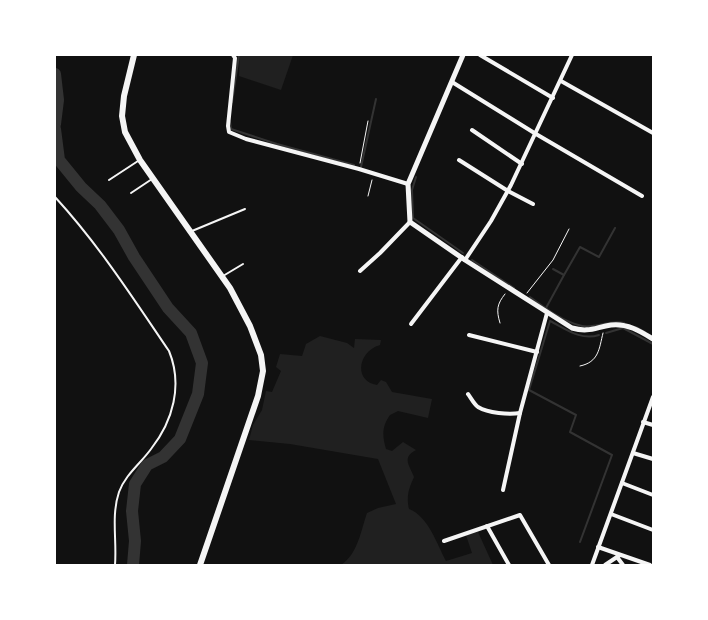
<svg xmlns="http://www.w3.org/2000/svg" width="708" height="620" font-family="Commissioner,sans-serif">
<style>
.green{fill:#202020}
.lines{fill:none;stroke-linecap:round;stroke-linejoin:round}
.stream{stroke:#333;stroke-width:2}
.river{stroke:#333;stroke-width:12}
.path{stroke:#f5f5f5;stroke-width:1}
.service{stroke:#f5f5f5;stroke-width:2}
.minor{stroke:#f5f5f5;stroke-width:4}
.tertiary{stroke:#f5f5f5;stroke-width:5}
.primary{stroke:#f5f5f5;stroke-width:6}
</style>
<rect width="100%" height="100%" fill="#111"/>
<g class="green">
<polygon points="240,55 293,55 281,90 239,76"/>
<path d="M320 336 347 343 354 348 355 339 381 340 380 345C358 351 353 381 377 385L381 380 386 382 392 392 432 399 428 418 398 411 390 415C382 426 382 436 386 449L392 451 403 442 416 450C401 458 410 466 414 477 409 488 406 496 409 509 428 516 437 544 446 561L472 553 466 535 478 532 493 565H341C358 554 361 530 367 513L378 508 396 504 378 459 290 444 249 440 253 425 262 410 266 391 272 392 281 371 276 367 280 354 302 356 306 344Z"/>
</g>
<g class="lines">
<g class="stream">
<polyline points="232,102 239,55"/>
<polyline points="230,122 231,129 277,144 354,165"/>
<polyline points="361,167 376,99"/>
<polyline points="416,177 412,190 413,218 463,253"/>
<polyline points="472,260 514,288"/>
<polyline points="564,275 580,247 599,257 615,228"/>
<path d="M530 297C545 308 564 322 582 326 596 329 610 319 624 323"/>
<polyline points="546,308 564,275 553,269"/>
<polyline points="636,327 645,332"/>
<polyline points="606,333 623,328 653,344"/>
<path d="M580 542 612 455 570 432 576 415 529 390 550 321C566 329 581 341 599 335"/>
</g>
<g class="river">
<polyline points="55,74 58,100 55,124"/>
<polyline points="55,129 59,160 81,187 100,205 119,230 134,257 168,308 191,333 202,363 198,394 180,439 163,457 147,465 135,484 132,511 135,541 133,565"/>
</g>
<g class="path">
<polyline points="360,163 368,121"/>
<polyline points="368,196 372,180"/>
<polyline points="527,293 553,260 569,229"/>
<path d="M500 323C496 310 497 304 505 294"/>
<path d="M580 366C599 362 599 349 603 333"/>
</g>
<g class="service">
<polyline points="109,180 138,161"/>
<polyline points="131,193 152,179"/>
<path d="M55 197C99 245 133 298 169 351 183 385 173 421 151 449 141 463 125 475 119 492 111 516 117 540 115 565"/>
<polyline points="192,231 245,209"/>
<polyline points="223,276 243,264"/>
</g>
<g class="minor">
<polyline points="233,55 235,58 228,126 229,132 246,139 359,169 408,184"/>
<polyline points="480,55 553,98"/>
<polyline points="561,81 653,133"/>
<polyline points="452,82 536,134 642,196"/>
<polyline points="472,130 522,164"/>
<polyline points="459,160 508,191 533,204"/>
<polyline points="465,260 491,221 511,185 572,55"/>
<polyline points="360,271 380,253 410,222"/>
<polyline points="411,324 462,257"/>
<polyline points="469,335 537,352"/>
<path d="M468 394C471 398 474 404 478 407 488 413 509 415 520 413"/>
<polyline points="643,422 653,425"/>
<polyline points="633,453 653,459"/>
<polyline points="622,483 653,495"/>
<polyline points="503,490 520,413 547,313"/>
<polyline points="611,514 653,530"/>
<polyline points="487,526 509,565"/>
<polyline points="444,541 520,515 549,565"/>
<polyline points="598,547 650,565"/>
<polyline points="617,557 623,565"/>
<polyline points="592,565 653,397"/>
<polyline points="605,565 620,555"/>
</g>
<path class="tertiary" d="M463 55 408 184 410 222 465 260 572 328C589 333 596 327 611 325 627 323 640 331 653 339"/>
<polyline class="primary" points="134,55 124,96 122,116 125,132 140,160 230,288 250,326 261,355 263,371 258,396 200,565"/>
</g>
<rect width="708" height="620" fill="none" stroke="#ffffff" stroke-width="112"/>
</svg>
